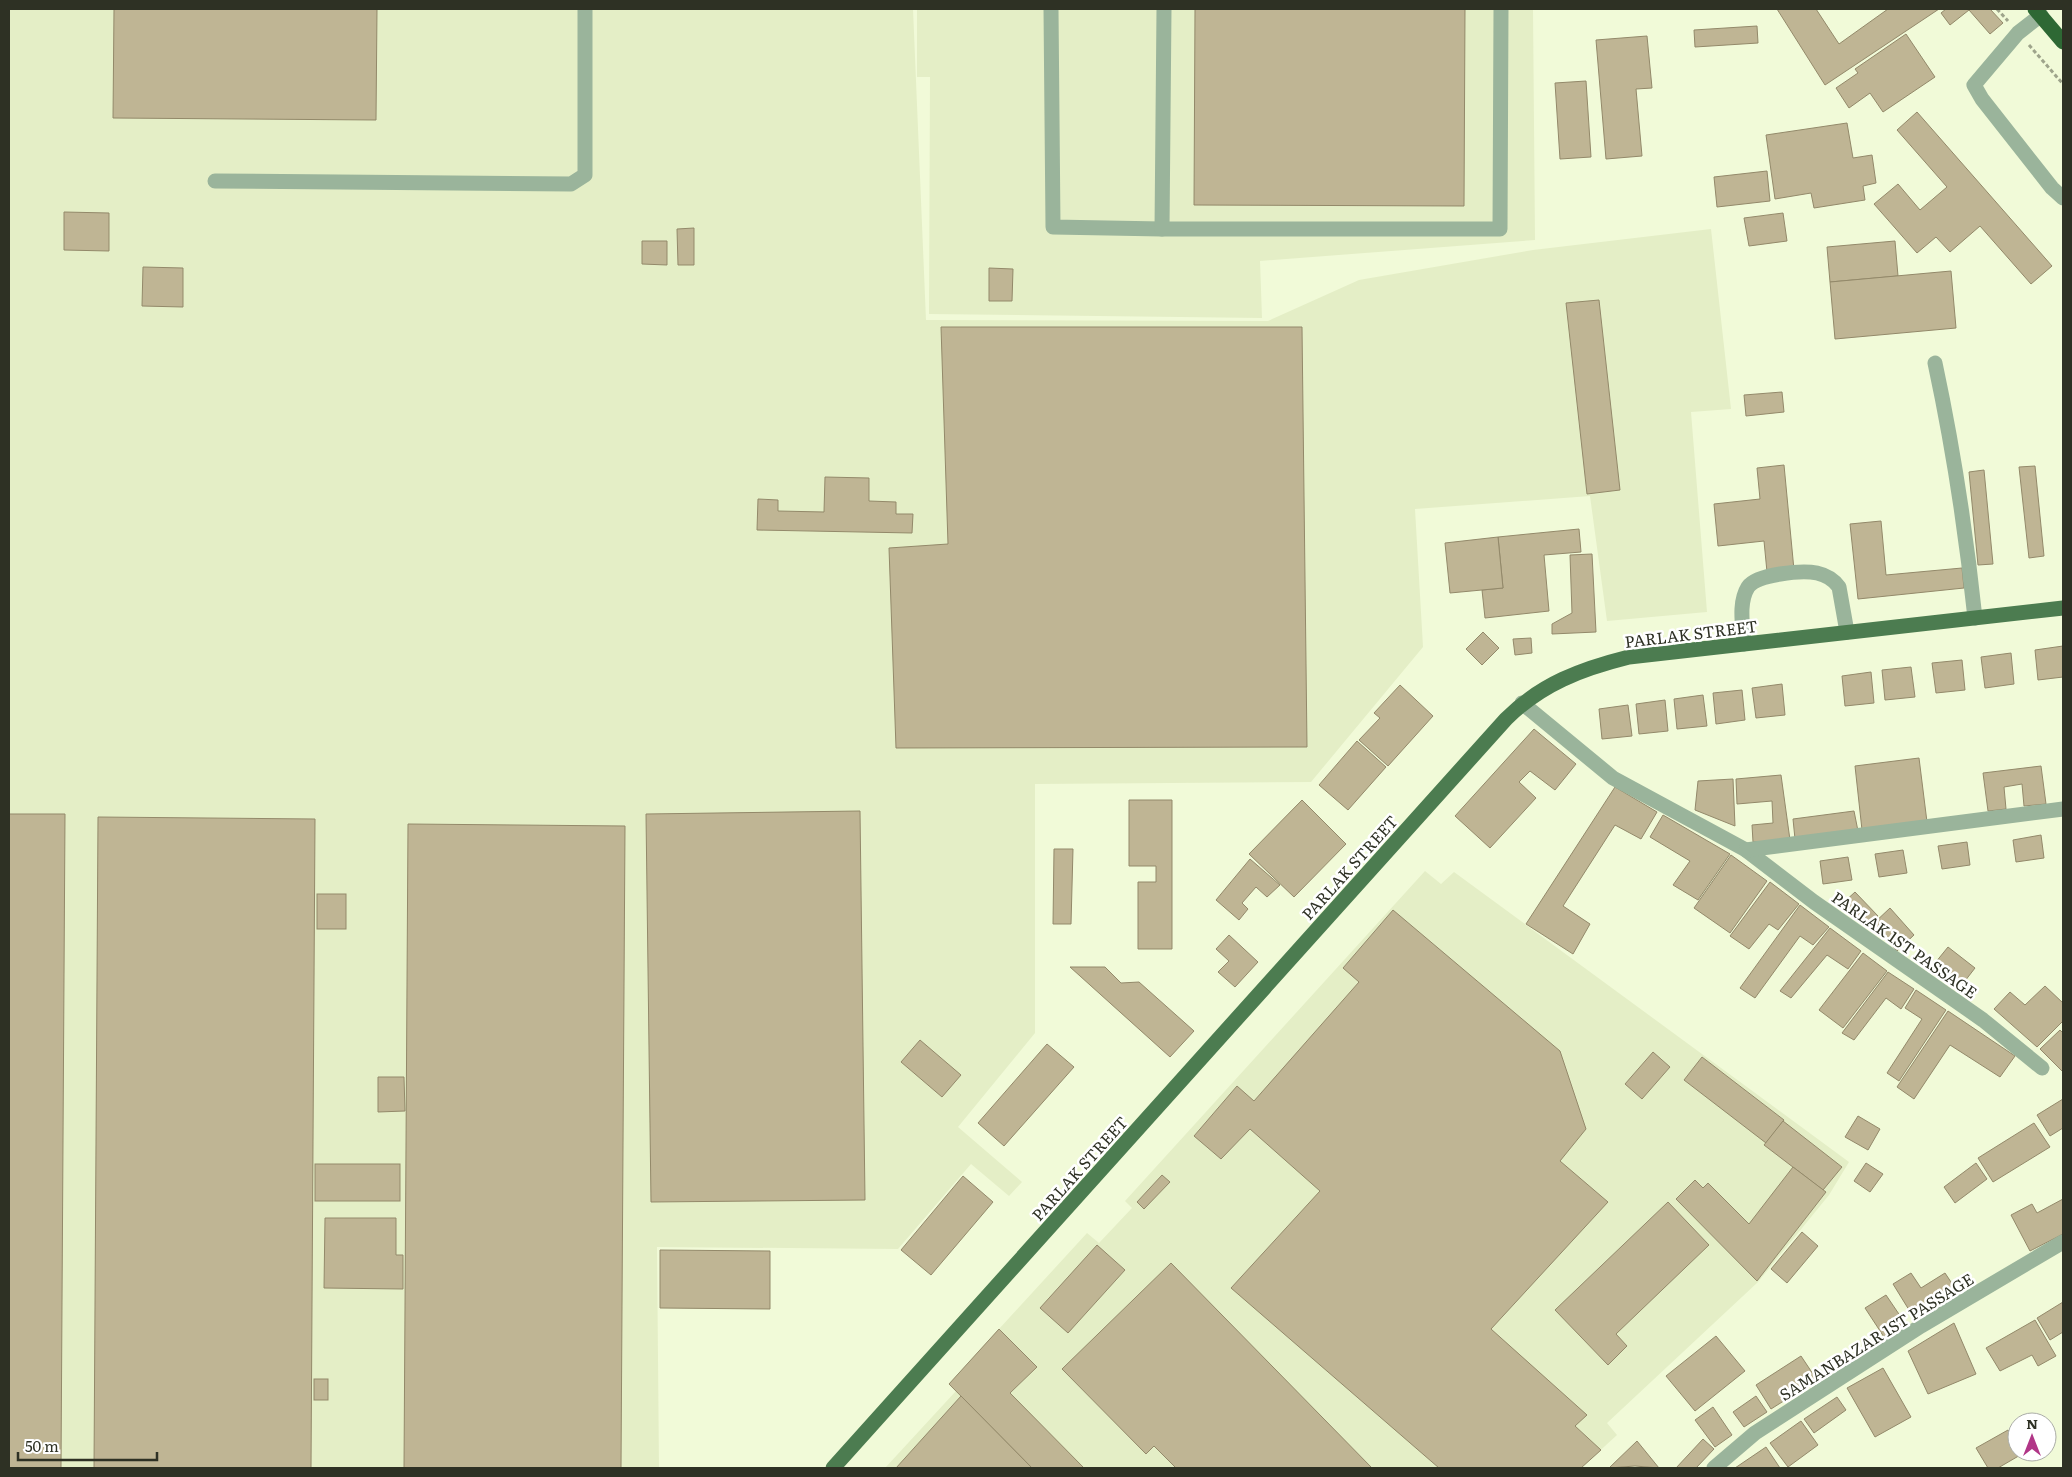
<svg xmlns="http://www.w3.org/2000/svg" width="2072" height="1477" font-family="Literata,serif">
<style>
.built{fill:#e4eec6}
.building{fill:#bfb594;stroke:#93896a}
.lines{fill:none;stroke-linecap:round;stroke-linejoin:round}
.path{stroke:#9ea48b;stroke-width:3;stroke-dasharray:4 2.5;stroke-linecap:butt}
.minor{stroke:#9ab49b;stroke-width:15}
.major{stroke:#4c7c50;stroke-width:15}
.highway{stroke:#2e6834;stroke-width:15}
.labels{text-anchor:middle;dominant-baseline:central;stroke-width:5;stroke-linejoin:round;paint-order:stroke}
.street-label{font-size:16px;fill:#2e3124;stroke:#fff}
</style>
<rect width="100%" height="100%" fill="#f1fad8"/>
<g class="built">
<polygon points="9,9 913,9 926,320 1268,321 1359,280 1533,250 1711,229 1731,409 1691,412 1707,612 1607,621 1590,496 1415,509 1423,647 1311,782 1035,784 1035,1033 958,1127 1022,1182 1009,1196 971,1164 898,1249 657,1247 659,1468 9,1468"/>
<polygon points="917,9 1533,9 1535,240 1260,261 1262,318 929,314 930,77 917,77"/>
<polygon points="1425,871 1441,884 1454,872 1849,1162 1829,1195 1758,1282 1607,1423 1617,1435 1581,1468 885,1468 956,1391 949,1384 999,1329 1087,1233 1099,1243 1132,1208 1125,1201"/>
</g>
<g class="building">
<polygon points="114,9 377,9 376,120 113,118"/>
<polygon points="1195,9 1465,9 1464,206 1194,205"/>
<polygon points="1777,9 1816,9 1839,44 1888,9 1939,9 1825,85"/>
<polygon points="1946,9 1990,9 2003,23 1990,34 1969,10 1950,25 1941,13"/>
<polygon points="1757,26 1758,43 1695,47 1694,30"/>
<polygon points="1906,34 1935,77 1883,112 1870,93 1849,108 1836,88 1858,73 1855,69"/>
<polygon points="1647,36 1652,88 1636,89 1642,156 1606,159 1596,40"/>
<polygon points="1586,81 1591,157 1560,159 1555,83"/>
<polygon points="1917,112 2052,266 2031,284 1980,226 1950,252 1936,237 1917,253 1874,204 1898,184 1920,210 1947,187 1897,130"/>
<polygon points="1847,123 1853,158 1872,155 1876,183 1863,186 1865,200 1814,208 1811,193 1775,199 1766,135"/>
<polygon points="1767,171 1770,201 1717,207 1714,177"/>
<polygon points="64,212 109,213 109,251 64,250"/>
<polygon points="1783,213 1787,241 1749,246 1744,218"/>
<polygon points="694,228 694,265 678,265 677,229"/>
<polygon points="642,241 667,241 667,265 642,264"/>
<polygon points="1895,241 1898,276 1830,282 1827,247"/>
<polygon points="143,267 183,268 183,307 142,306"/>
<polygon points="989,268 1013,269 1012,301 989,301"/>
<polygon points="1951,271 1956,328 1835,339 1830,282"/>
<polygon points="1599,300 1620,490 1587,494 1566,303"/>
<polygon points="941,327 1302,327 1307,747 896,748 889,548 948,544"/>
<polygon points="1782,392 1784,412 1746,416 1744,395"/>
<polygon points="1784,465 1794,570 1767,572 1764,541 1718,546 1714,504 1760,499 1757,468"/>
<polygon points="2035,466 2044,556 2029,558 2019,467"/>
<polygon points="1984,470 1993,564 1978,565 1969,472"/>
<polygon points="825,477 869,478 869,501 896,502 896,514 913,514 912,533 757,530 758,499 778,500 778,511 824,512"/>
<polygon points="1881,521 1886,575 1962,568 1964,588 1858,599 1850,524"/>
<polygon points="1579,529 1581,552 1544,555 1549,611 1485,618 1482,590 1503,588 1498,537"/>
<polygon points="1498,537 1503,588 1450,593 1445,543"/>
<polygon points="1592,554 1596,632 1552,634 1552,624 1572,613 1570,555"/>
<polygon points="1483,632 1499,648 1482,665 1466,649"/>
<polygon points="1531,638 1532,653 1515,655 1513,639"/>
<polygon points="2063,646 2063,677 2038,680 2035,650"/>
<polygon points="2011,653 2014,684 1985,688 1981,657"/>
<polygon points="1962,660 1965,690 1936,693 1932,663"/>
<polygon points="1911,667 1915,697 1885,700 1882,670"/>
<polygon points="1871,672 1874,703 1845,706 1842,676"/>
<polygon points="1782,684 1785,715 1756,718 1752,688"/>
<polygon points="1400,685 1433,716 1388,766 1359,740 1380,718 1374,713"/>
<polygon points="1742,690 1745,720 1716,724 1713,693"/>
<polygon points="1703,695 1707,726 1677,729 1674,699"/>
<polygon points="1665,700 1668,731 1639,734 1636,704"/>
<polygon points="1628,705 1632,736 1602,739 1599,709"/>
<polygon points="1534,729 1576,764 1555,790 1530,771 1519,782 1536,798 1490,848 1455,816"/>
<polygon points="1357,741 1386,767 1348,810 1319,785"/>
<polygon points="1919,758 1927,822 1862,830 1855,766"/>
<polygon points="2041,766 2046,804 2024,806 2022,784 2004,787 2006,809 1988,811 1983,773"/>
<polygon points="1781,775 1790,840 1753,842 1752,825 1773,823 1772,801 1737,804 1736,779"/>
<polygon points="1733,779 1735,826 1695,810 1698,781"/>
<polygon points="1615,787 1657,812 1641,839 1615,825 1563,906 1590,924 1573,954 1526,924"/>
<polygon points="1129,800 1172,800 1172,949 1138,949 1138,882 1156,882 1156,866 1129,866"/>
<polygon points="1302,800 1346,844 1294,897 1249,854"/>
<polygon points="860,811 865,1200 651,1202 646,814"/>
<polygon points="1854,811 1858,831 1795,839 1793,819"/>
<polygon points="9,814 65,814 61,1468 9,1468"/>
<polygon points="1663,815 1730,854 1698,900 1673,885 1690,861 1650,837"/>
<polygon points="98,817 315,819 311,1468 94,1468"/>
<polygon points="408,824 625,826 621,1468 404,1468"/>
<polygon points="2041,835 2044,858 2016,862 2013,840"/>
<polygon points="1967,842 1970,865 1942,869 1938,846"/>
<polygon points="1054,849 1073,849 1071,924 1053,924"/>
<polygon points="1903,850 1907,873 1879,877 1875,854"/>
<polygon points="1731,855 1767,881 1730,933 1694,908"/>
<polygon points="1848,857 1852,880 1823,884 1820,861"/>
<polygon points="1250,859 1280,885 1267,897 1256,887 1242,903 1248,909 1239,920 1216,900"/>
<polygon points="1770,882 1799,904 1778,930 1769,924 1749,949 1730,936"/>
<polygon points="1855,892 1878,916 1867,927 1843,903"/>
<rect x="317" y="894" width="29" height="35"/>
<polygon points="1800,905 1829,927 1813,945 1800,936 1755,998 1740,988"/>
<polygon points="1890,908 1914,935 1897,951 1873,924"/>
<polygon points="1393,910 1560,1051 1586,1129 1560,1161 1608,1202 1491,1329 1587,1415 1575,1426 1601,1450 1581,1468 1439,1468 1231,1288 1320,1191 1250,1129 1221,1159 1194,1136 1237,1086 1254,1101 1359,982 1343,968"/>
<polygon points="1830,928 1861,951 1848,969 1827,955 1791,998 1780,991"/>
<polygon points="1229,935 1258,962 1235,987 1218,972 1229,961 1216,949"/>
<polygon points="1948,947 1975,968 1958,990 1931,968"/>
<polygon points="1863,953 1887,971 1843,1028 1819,1010"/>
<polygon points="1070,967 1105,967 1121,983 1139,982 1194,1031 1170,1057"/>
<polygon points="1888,972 1914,989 1901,1009 1886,998 1854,1040 1842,1033"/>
<polygon points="2045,986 2063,1003 2063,1021 2037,1047 1994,1009 2010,992 2025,1005"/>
<polygon points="1916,990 1946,1010 1899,1081 1887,1073 1922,1019 1905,1008"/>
<polygon points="1948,1011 2015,1056 2000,1077 1950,1045 1914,1099 1897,1087"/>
<polygon points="2060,1030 2063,1033 2063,1072 2040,1049"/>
<polygon points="920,1040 961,1075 942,1097 901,1062"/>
<polygon points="1047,1044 1074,1067 1004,1146 978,1123"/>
<polygon points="1653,1052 1670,1067 1642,1099 1625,1084"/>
<polygon points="1702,1057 1784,1120 1766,1143 1684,1080"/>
<polygon points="378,1077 404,1077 405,1111 378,1112"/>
<polygon points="2063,1099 2063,1128 2050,1136 2037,1115"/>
<polygon points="1858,1116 1880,1129 1868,1150 1845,1137"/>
<polygon points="1783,1121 1842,1167 1823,1190 1764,1145"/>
<polygon points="2034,1123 2050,1147 1993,1182 1978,1158"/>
<polygon points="1866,1163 1883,1174 1870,1192 1854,1181"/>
<polygon points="1976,1163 1987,1179 1955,1203 1944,1187"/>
<rect x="315" y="1164" width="85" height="37"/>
<polygon points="1793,1167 1826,1192 1757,1281 1676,1199 1695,1180 1703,1188 1708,1183 1749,1224"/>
<polygon points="1162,1175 1170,1182 1144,1209 1137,1202"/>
<polygon points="963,1176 993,1202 931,1275 901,1250"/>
<polygon points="2063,1199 2063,1234 2030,1251 2011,1215 2032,1204 2037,1213"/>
<polygon points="1668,1202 1709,1245 1616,1334 1627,1346 1608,1365 1555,1310"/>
<polygon points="325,1218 396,1218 396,1255 403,1255 403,1289 324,1288"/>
<polygon points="1802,1232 1818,1246 1787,1283 1771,1269"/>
<polygon points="1097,1245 1125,1270 1068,1333 1040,1308"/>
<polygon points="660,1250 770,1251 770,1309 660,1308"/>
<polygon points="1171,1263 1372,1468 1176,1468 1154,1446 1146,1454 1062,1369"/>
<polygon points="1911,1273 1921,1288 1945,1273 1957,1291 1914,1318 1893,1284"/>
<polygon points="1886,1295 1905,1323 1884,1337 1865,1308"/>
<polygon points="2063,1302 2063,1332 2050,1340 2037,1318"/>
<polygon points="2035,1320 2056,1356 2038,1366 2032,1355 2000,1371 1986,1348"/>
<polygon points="1954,1323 1976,1374 1928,1394 1908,1351"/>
<polygon points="999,1329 1037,1367 1010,1393 1084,1468 1032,1468 949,1384"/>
<polygon points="1716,1336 1745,1371 1695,1411 1666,1376"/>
<polygon points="1801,1356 1817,1380 1771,1409 1756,1385"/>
<polygon points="1883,1368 1911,1417 1875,1437 1847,1388"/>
<rect x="314" y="1379" width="14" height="21"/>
<polygon points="961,1396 1032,1468 896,1468"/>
<polygon points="1756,1396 1767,1412 1744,1427 1733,1412"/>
<polygon points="1837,1397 1846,1410 1814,1433 1804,1419"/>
<polygon points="1713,1407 1732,1435 1715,1447 1695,1420"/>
<polygon points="1801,1421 1818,1445 1788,1467 1770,1443"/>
<polygon points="2008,1430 2017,1445 2017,1452 2022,1454 1998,1468 1988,1468 1976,1448"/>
<polygon points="1703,1439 1714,1449 1696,1468 1676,1468"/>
<polygon points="1637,1441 1659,1468 1635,1466 1609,1468"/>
<polygon points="1766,1447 1780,1468 1735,1468"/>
</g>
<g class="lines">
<g class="path">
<polyline points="1997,9 2008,21"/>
<polyline points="2029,45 2063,84"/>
</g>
<g class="minor">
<polyline points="1051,9 1053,227 1162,229"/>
<polyline points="1164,9 1162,229 1500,229 1501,9"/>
<polyline points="2041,15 2018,33 1974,85 1982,99 2052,188 2063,198"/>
<polyline points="215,181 571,184 585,175 585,9"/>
<path d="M1935 363C1953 447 1966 532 1975 618"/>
<path d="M1744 644C1743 626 1738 603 1748 587 1757 574 1802 570 1817 573 1826 575 1834 580 1839 587L1847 632"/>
<polyline points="1522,703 1613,778 1746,850 1814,902 1983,1020 2042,1068"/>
<polyline points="1746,850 2063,809"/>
<polyline points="1714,1468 1755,1433 1921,1326 2063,1242"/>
</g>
<path class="major" d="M833 1468 1506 719C1541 684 1581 669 1629 657L2063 608"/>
<polyline class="highway" points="2035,9 2063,42"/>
</g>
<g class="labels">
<g class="street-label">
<text transform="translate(1691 633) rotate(-7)">PARLAK STREET</text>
<text transform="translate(1349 867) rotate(-48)">PARLAK STREET</text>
<text transform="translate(1905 944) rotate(35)">PARLAK 1ST PASSAGE</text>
<text transform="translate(1079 1168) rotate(-48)">PARLAK STREET</text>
<text transform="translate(1876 1336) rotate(-32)">SAMANBAZAR 1ST PASSAGE</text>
</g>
</g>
<rect width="2072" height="1477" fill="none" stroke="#2e3124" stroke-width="20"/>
<g transform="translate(2032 1437)"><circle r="24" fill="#ffffff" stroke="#abada7"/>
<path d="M0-4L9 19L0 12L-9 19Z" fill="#b13687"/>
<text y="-8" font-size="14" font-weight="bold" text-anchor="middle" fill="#2e3124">N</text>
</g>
<path d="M18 1452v8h139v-8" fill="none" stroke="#2e3124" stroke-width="2.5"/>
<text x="25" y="1452" font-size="15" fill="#2e3124" stroke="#ffffff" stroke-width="4" paint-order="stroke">50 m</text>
</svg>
